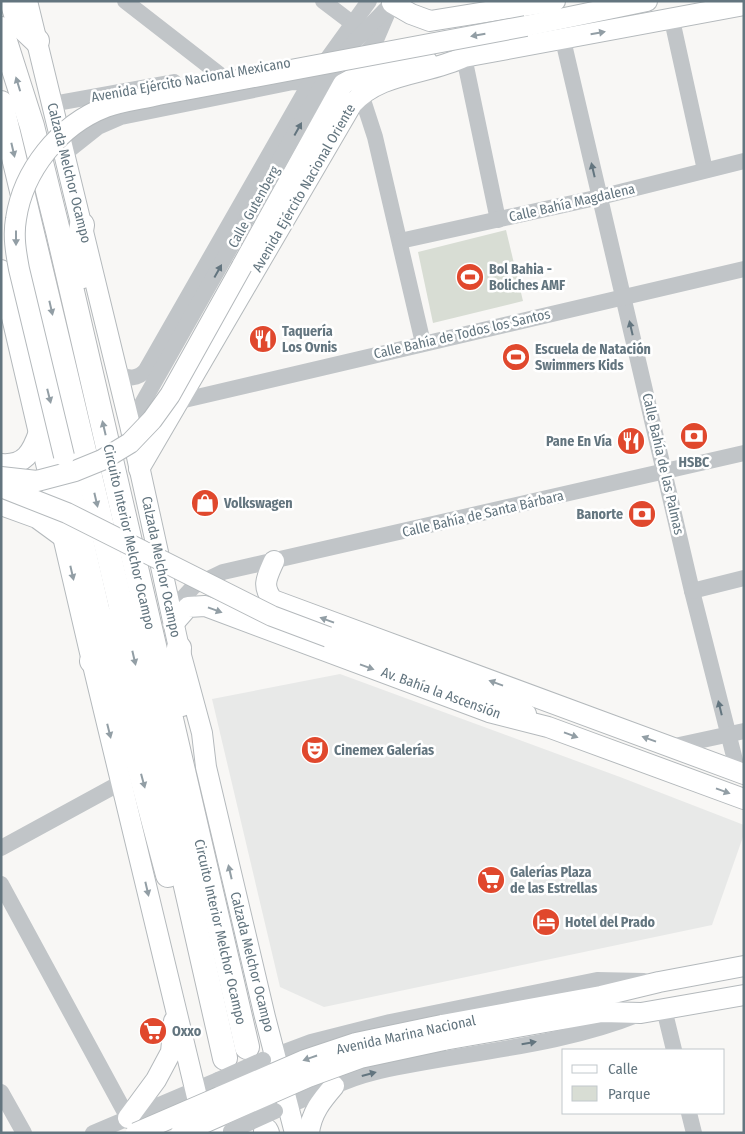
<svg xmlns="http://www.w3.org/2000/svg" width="745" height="1134" font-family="'Fira Sans Condensed',sans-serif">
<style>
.built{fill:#e8e9e8}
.green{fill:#d8ddd4}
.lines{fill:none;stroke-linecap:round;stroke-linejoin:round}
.major-casing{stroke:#b4b9bc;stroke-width:22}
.highway-casing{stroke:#b4b8bb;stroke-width:26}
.minor{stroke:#c1c5c8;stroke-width:16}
.major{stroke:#fff;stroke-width:20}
.highway{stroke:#fff;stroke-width:24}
.major-bridge-casing{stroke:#b4b9bc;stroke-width:22;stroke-linecap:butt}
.minor-bridge{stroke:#c1c5c8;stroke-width:16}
.major-bridge{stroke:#fff;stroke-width:20}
.oneway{fill:#929ea5}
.oneway2{fill:#63757f}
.labels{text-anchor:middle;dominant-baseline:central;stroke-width:5;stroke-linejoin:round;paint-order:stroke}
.street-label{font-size:14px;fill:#63757f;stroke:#fff}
.poi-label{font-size:14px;font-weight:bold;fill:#63757f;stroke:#fff;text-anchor:start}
</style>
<rect width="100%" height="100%" fill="#f8f7f5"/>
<polygon class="built" points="340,674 620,777 744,825 744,834 712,925 324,1007 280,987 212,699"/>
<polygon class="green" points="506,230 523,301 433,323 418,252"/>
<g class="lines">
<defs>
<g id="major">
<polyline points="27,1 130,425 179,648 202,733 206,767 265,1017 295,1133"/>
<polyline points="392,3 411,14 430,21 555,1"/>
<polyline points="526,26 647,1"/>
<polyline points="242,266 343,84 374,67 427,61"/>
<polyline points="1,270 92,661 203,1122"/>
<polyline points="64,458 101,617 96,631"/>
<path d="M1 464C25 466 32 452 39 432"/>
<path d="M139 469 352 104C380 72 427 75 464 57L744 5"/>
<polyline points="1,505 37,518 63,537"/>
<path d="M274 561C267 577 261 586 273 600L744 774"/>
<polyline points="174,623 188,607 205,606 489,712 548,727 744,799"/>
<polyline points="328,637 499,699 526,714"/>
<polyline points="442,1025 601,996 659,982 744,966"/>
<polyline points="444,1040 602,1012 641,1013 744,995"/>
<polyline points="128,1118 156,1080 171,1052 174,1021"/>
<polyline points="216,1133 228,1117"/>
<path d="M309 1133C311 1113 322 1100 334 1086"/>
</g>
<g id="highway">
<polyline points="12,1 19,24 37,41"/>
<polyline points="1,29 32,126 58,231 247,1047"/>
<polyline points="1,103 151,732 225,1058"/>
<polyline points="82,225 78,248 83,276"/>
<polyline points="101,617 115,676"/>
<polyline points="179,648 177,676 182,704"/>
<polyline points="92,661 115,676 168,875"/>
<polyline points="266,1131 267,1133"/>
</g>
</defs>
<use href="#major" class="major-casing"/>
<use href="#highway" class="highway-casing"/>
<g class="minor">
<polyline points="125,1 219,74"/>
<polyline points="323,1 352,23"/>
<polyline points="672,20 705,170"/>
<polyline points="563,40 692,591 738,772"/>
<polyline points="464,57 498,220"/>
<polyline points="359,62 375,42 387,14"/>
<polyline points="361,94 375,137 423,343"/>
<polyline points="52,104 174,82"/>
<polyline points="64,154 98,127 121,117 293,82 310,83"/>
<polyline points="400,241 600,197 744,161"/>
<path d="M118 375C129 378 137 380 146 370L310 83 369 1"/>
<polyline points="180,401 744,269"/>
<polyline points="130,425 324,82 355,41 394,1"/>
<polyline points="692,591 744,578"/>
<polyline points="171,611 194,586 223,572 744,453"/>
<polyline points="670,747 744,731"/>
<polyline points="1,848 122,782"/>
<polyline points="1,884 128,1118"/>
<polyline points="664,1009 674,1050"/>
<polyline points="263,1060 311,1042 390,1022 597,980 644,981"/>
<polyline points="1,1092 24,1133"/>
<path d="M277 1110C312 1097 344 1079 380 1071 465 1052 558 1047 639 1014"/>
<polyline points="689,1113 694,1133"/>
<polyline points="93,1133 218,1080"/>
</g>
<use href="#major" class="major"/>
<use href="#highway" class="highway"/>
<defs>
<g id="major-bridge">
<path d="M64 456 19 269C16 253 13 236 16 219 23 171 59 125 106 107 122 101 141 99 158 95L526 26"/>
<polyline points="1,477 37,481 75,471 102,460 130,443 152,420 170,395 242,266"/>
<polyline points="1,487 67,513 272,616 328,637"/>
<polyline points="136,1133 305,1060 356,1043 442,1025"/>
<polyline points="181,1133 308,1077 360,1058 444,1040"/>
</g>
</defs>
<use href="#major-bridge" class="major-bridge-casing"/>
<g class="minor-bridge">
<polyline points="218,1080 263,1060"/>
<polyline points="231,1131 275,1111"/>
</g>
<use href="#major-bridge" class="major-bridge"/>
</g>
<defs><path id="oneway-solid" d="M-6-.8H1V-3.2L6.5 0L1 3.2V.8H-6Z" transform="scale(1.25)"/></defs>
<g class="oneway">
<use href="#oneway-solid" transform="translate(598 33) rotate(-10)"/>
<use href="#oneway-solid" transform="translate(478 35) rotate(170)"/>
<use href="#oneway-solid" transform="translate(18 84) rotate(-107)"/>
<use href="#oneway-solid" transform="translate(13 150) rotate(77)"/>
<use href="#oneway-solid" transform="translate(16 238) rotate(90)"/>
<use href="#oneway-solid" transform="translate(51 308) rotate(77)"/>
<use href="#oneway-solid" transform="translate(49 396) rotate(76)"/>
<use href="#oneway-solid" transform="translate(104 428) rotate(-103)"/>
<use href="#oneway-solid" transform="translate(96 500) rotate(77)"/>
<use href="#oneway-solid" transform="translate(72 573) rotate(77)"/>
<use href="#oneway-solid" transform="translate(215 610) rotate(20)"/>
<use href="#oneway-solid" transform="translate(327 620) rotate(-160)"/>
<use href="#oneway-solid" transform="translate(134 658) rotate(77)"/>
<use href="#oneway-solid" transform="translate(367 667) rotate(20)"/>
<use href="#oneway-solid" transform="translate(496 683) rotate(-160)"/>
<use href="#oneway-solid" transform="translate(109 731) rotate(76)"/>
<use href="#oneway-solid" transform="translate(571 735) rotate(20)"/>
<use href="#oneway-solid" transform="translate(649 739) rotate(-160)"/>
<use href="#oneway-solid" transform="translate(143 781) rotate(75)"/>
<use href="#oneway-solid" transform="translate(723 791) rotate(20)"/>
<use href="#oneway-solid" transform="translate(230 872) rotate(-103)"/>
<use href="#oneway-solid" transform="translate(147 889) rotate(77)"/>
<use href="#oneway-solid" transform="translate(310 1058) rotate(161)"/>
</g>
<g class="oneway2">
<use href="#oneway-solid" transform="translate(298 129) rotate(-61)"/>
<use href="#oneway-solid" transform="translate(593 170) rotate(-103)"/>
<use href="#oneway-solid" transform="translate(218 271) rotate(-61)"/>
<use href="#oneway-solid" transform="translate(631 328) rotate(-103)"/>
<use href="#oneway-solid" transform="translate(720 708) rotate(-104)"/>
<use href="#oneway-solid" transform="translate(529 1043) rotate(-10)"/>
<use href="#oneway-solid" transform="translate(369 1074) rotate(-15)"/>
</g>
<defs>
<symbol id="stadium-disc" viewBox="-11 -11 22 22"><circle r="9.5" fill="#e0482d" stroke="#fff"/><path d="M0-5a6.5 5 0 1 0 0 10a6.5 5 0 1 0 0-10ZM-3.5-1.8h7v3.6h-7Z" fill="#fff"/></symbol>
<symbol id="restaurant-disc" viewBox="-11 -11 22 22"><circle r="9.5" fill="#e0482d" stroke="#fff"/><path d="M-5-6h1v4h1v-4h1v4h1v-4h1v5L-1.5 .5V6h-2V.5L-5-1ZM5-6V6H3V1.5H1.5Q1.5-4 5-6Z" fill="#fff"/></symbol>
<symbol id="bank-disc" viewBox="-11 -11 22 22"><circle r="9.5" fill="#e0482d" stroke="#fff"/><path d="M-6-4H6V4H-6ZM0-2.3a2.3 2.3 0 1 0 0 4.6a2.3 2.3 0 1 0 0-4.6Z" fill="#fff"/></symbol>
<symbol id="shop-disc" viewBox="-11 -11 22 22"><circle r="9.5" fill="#e0482d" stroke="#fff"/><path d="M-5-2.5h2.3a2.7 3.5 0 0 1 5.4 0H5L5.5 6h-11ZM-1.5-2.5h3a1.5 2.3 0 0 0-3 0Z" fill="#fff"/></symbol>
<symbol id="theatre-disc" viewBox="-11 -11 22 22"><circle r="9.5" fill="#e0482d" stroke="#fff"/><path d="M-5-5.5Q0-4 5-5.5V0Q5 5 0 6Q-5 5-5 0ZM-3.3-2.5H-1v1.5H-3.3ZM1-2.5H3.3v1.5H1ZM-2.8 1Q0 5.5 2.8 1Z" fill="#fff"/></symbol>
<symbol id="supermarket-disc" viewBox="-11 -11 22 22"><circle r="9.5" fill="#e0482d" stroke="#fff"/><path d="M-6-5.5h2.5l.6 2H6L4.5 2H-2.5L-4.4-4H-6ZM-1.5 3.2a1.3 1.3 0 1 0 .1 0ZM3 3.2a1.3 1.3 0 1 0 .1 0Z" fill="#fff"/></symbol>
<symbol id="hotel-disc" viewBox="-11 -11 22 22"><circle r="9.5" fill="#e0482d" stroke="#fff"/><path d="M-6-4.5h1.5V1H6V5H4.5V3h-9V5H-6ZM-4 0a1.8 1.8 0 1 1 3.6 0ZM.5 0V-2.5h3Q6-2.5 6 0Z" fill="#fff"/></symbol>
</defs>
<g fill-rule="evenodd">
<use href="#stadium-disc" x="454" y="261" width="32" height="32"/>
<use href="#restaurant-disc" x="247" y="323" width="32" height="32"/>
<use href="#stadium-disc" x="500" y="341" width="32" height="32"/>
<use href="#bank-disc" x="678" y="420" width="32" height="32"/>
<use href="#restaurant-disc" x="615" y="425" width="32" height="32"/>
<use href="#shop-disc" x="189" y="487" width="32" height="32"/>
<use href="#bank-disc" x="626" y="498" width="32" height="32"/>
<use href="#theatre-disc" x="299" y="734" width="32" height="32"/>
<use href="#supermarket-disc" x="475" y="864" width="32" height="32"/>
<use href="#hotel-disc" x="530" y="906" width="32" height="32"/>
<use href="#supermarket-disc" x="137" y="1015" width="32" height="32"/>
</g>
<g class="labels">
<g class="street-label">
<text transform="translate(191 80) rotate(-10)">Avenida Ejército Nacional Mexicano</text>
<text transform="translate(69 173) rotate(76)">Calzada Melchor Ocampo</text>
<text transform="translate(304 188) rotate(-60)">Avenida Ejército Nacional Oriente</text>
<text transform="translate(572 203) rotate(-13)">Calle Bahía Magdalena</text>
<text transform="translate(254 207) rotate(-61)">Calle Gutenberg</text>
<text transform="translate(462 334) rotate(-13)">Calle Bahía de Todos los Santos</text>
<text transform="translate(663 464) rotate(77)">Calle Bahía de las Palmas</text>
<text transform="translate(483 514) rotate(-13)">Calle Bahía de Santa Bárbara</text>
<text transform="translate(129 537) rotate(77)">Circuito Interior Melchor Ocampo</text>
<text transform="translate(161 567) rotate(78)">Calzada Melchor Ocampo</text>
<text transform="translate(441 693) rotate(20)">Av. Bahía la Ascensión</text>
<text transform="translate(220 932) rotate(77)">Circuito Interior Melchor Ocampo</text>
<text transform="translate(252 962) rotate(76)">Calzada Melchor Ocampo</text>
<text transform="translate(406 1035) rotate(-12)">Avenida Marina Nacional</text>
</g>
<g class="poi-label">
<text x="489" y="269">Bol Bahia -<tspan x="489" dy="16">Boliches AMF</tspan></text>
<text x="282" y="331">Taquería<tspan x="282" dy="16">Los Ovnis</tspan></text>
<text x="535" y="349">Escuela de Natación<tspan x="535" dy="16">Swimmers Kids</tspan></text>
<text x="612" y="441" text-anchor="end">Pane En Vía</text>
<text x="694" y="462" text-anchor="middle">HSBC</text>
<text x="224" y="503">Volkswagen</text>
<text x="623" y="514" text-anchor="end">Banorte</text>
<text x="334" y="750">Cinemex Galerías</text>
<text x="510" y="872">Galerías Plaza<tspan x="510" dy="16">de las Estrellas</tspan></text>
<text x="565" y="922">Hotel del Prado</text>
<text x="172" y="1031">Oxxo</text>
</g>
</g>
<rect width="745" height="1134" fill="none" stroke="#63757f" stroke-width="5"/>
<rect x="562" y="1049" width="162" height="65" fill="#ffffff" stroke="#c1c8cc"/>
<rect x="572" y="1065" width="25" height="8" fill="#ffffff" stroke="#c1c8cc"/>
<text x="608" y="1074" font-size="15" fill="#63757f">Calle</text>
<rect x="572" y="1086" width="25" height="15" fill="#d8ddd4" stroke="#c1c8cc"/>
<text x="608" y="1099" font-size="15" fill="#63757f">Parque</text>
</svg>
